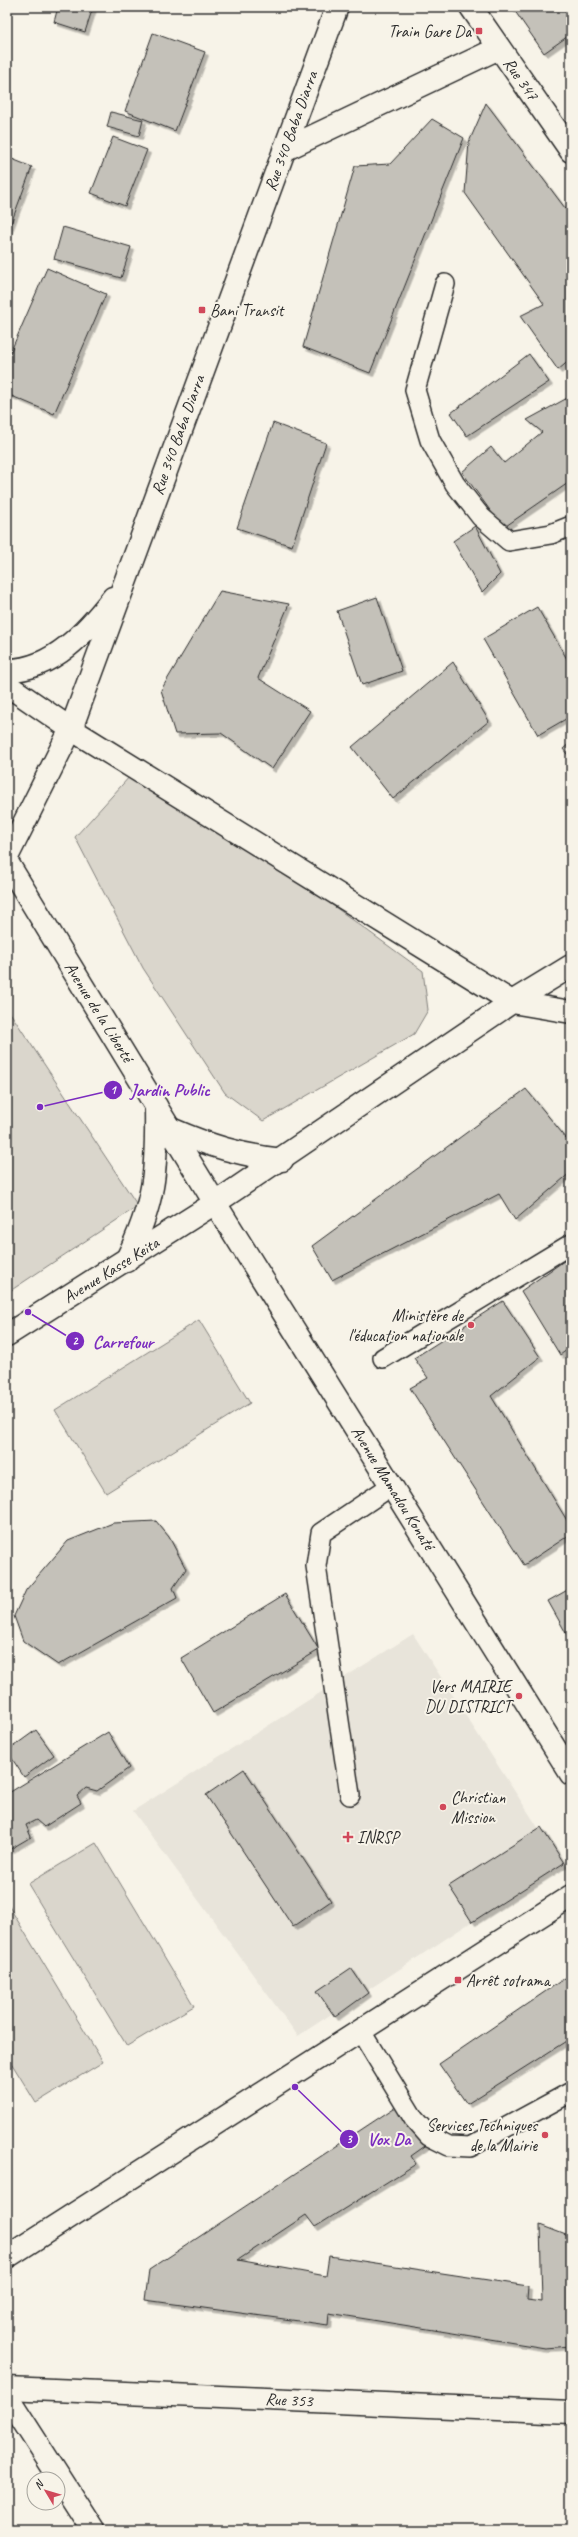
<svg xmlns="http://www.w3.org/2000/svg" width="578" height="2537" font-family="Caveat,sans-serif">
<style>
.built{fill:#e8e4da}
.green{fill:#dad6cc;stroke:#82807c}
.building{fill:#c4c1b9;stroke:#2b2b2b;filter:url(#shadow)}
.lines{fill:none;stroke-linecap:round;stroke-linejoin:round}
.service-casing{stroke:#2b2b2b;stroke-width:22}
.minor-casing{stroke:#2b2b2b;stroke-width:25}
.tertiary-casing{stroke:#2b2b2b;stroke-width:25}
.secondary-casing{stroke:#2b2b2b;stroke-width:25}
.primary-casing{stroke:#2b2b2b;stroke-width:25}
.service{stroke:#f7f3e8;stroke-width:19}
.minor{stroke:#f7f3e8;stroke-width:22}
.tertiary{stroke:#f7f3e8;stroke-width:22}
.secondary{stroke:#f7f3e8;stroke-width:22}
.primary{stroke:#f7f3e8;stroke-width:22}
.poi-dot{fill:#d1495b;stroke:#f7f3e8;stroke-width:1.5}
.labels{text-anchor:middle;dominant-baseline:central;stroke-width:4;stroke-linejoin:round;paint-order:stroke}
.poi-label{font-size:17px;fill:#2b2b2b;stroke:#f7f3e8;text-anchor:end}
.street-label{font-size:17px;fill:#2b2b2b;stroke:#f7f3e8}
.leader{fill:none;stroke:#7b2cbf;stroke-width:1.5}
.callout-dot{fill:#7b2cbf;stroke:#f7f3e8;stroke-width:1.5}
.mark-label{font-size:12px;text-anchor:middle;font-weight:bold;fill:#fff}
.callout-label{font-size:18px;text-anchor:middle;font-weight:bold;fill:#7b2cbf;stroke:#f7f3e8;stroke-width:4;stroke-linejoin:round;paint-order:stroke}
</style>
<defs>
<filter id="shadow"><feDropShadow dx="3.5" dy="3.5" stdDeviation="0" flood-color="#0004"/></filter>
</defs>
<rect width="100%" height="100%" fill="#f7f3e8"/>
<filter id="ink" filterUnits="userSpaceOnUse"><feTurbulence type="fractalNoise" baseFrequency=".025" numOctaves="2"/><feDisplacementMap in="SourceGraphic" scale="8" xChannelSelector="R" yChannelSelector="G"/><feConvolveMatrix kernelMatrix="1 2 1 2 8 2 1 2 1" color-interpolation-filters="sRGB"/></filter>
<g filter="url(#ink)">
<polygon class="built" points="413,1634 561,1863 298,2036 133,1811"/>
<g class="green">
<polygon points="140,765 423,971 428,1010 414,1034 263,1121 225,1093 143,968 75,837"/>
<polygon points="7,1008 138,1206 7,1293"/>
<polygon points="199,1320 250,1403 106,1493 55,1410"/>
<polygon points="96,1843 194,2006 127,2046 28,1884"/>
<polygon points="7,1903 103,2062 36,2103 7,2056"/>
</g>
<g class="building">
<polygon points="58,7 93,7 85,32 54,22"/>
<polygon points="512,7 571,7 571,34 544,53"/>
<polygon points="153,33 205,52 175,131 125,111"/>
<polygon points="486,103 571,216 571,359 558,370 520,316 544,304 465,193 469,142"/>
<polygon points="111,112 143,120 139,136 107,127"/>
<polygon points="432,119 464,138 370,373 303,347 355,166 390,164"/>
<polygon points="113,137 147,150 125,206 91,193"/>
<polygon points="7,157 32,167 7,234"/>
<polygon points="63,227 131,247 121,278 54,259"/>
<polygon points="47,268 106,294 54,414 7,394 7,360"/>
<polygon points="529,354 549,382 467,436 451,413"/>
<polygon points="571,396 571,481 503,528 462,472 491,447 504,463 542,432 527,420"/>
<polygon points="273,423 326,443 292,546 237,528"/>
<polygon points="475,526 500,574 482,592 453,541"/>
<polygon points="220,591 289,604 258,678 310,711 272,769 221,733 175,734 161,690"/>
<polygon points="377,597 402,671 362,685 337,611"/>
<polygon points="537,607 571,666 571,716 538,735 483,639"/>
<polygon points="453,662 489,721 393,799 352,747"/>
<polygon points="571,742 571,759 563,749"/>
<polygon points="526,1089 571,1144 571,1172 515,1220 499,1194 332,1280 312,1246"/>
<polygon points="571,1256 571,1347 560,1355 521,1291"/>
<polygon points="503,1301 540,1357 491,1396 571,1527 571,1534 524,1565 410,1388 428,1378 414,1358"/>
<polygon points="156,1521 169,1537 186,1569 173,1588 177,1598 58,1665 23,1641 14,1616 26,1590 68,1541 113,1523"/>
<polygon points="571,1588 571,1642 548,1601"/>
<polygon points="285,1594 319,1650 213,1713 181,1658"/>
<polygon points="36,1730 54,1755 24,1777 7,1751"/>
<polygon points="108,1732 129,1768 97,1791 86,1788 77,1796 81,1803 44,1827 36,1820 26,1825 31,1837 7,1851 7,1794"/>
<polygon points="244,1769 331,1901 293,1927 206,1795"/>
<polygon points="541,1827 564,1863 472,1922 449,1886"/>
<polygon points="351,1968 368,1993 335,2017 317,1991"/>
<polygon points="571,1974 571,2038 467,2104 439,2064"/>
<polygon points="400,2104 428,2144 411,2156 416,2164 315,2227 306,2215 238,2260 326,2276 329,2256 528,2286 527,2300 542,2302 540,2225 571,2237 571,2346 545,2348 329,2313 328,2325 145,2300 149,2270"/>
</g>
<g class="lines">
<defs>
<g id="service">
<polyline points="445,284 415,390 430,440 455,484 481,517 509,541 551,534 571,526"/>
<polyline points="383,1358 571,1244"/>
<polyline points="350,1795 316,1566 321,1533 391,1486"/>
<polyline points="360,2030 414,2119 429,2136 449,2146 470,2147 571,2092"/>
</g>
<g id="minor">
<polyline points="7,2388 571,2412"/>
<polyline points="7,2396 93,2530"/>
</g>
<polyline id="tertiary" points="471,7 571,151"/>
<g id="secondary">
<polyline points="284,150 499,48"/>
<path d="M7 670C52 671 88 630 113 598"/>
<polyline points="7,685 71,729 512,1002 571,966"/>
<polyline points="7,857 71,729 337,7"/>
<polyline points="7,1335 215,1203 571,1774"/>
<polyline points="7,2257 571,1896"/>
</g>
<g id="primary">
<polyline points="7,862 215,1203 512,1002 571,1012"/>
<path d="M171 1129C210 1146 240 1155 282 1160"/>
<path d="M126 1261C155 1202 157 1171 156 1106"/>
</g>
</defs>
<use href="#service" class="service-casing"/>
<use href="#minor" class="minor-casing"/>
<use href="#tertiary" class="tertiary-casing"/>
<use href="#secondary" class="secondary-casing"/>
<use href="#primary" class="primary-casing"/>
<use href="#service" class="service"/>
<use href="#minor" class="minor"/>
<use href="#tertiary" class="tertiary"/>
<use href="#secondary" class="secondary"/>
<use href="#primary" class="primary"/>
</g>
</g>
<g class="poi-dot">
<rect x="475" y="27" width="8" height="8" rx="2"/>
<rect x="198" y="306" width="8" height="8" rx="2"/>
<circle cx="471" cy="1325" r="4"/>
<circle cx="519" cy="1696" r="4"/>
<circle cx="443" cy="1807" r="4"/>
<path d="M346 1831h4v4h4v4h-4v4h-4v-4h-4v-4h4z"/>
<rect x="454" y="1976" width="8" height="8" rx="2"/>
<circle cx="545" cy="2135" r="4"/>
</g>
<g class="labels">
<g class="poi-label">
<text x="471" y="31">Train Gare Da</text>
<text x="210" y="310" text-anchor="start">Bani Transit</text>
<text x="463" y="1315">Ministère de<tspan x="463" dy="20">l'éducation nationale</tspan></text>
<text x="511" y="1686">Vers MAIRIE<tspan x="511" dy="20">DU DISTRICT</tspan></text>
<text x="451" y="1797" text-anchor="start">Christian<tspan x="451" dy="20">Mission</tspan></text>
<text x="357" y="1837" text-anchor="start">INRSP</text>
<text x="466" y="1980" text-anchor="start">Arrêt sotrama</text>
<text x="537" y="2125">Services Techniques<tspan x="537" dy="20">de la Mairie</tspan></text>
</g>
<g class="street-label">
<text transform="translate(521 79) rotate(55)">Rue 347</text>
<text transform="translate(291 131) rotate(-70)">Rue 340 Baba Diarra</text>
<text transform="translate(178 435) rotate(-70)">Rue 340 Baba Diarra</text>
<text transform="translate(99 1012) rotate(58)">Avenue de la Liberté</text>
<text transform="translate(111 1270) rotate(-32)">Avenue Kasse Keita</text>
<text transform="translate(393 1488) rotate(58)">Avenue Mamadou Konaté</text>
<text transform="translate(289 2400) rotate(3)">Rue 353</text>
</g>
</g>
<path class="leader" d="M40 1107L113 1090M28 1312L75 1341M295 2087L349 2139"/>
<g class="callout-dot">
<circle cx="40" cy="1107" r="4"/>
<circle cx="28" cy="1312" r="4"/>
<circle cx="295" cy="2087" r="4"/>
<circle cx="113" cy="1090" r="10"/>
<circle cx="75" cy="1341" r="10"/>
<circle cx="349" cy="2139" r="10"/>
</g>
<g class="mark-label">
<text x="113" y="1094">1</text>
<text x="75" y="1345">2</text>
<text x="349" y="2143">3</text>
</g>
<g class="callout-label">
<text x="170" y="1096">Jardin Public</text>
<text x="123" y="1348">Carrefour</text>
<text x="389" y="2145">Vox Da</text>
</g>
<rect width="578" height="2537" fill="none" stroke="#f7f3e8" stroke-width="24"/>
<rect x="12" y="12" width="554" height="2513" fill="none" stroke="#2b2b2b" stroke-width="1.5" filter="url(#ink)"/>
<g transform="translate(46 2491) rotate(308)"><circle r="19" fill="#f7f3e8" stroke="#a5a39c"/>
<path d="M0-3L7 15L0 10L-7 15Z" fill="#d1495b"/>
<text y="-6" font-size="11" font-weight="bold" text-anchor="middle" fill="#2b2b2b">N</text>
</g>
</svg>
